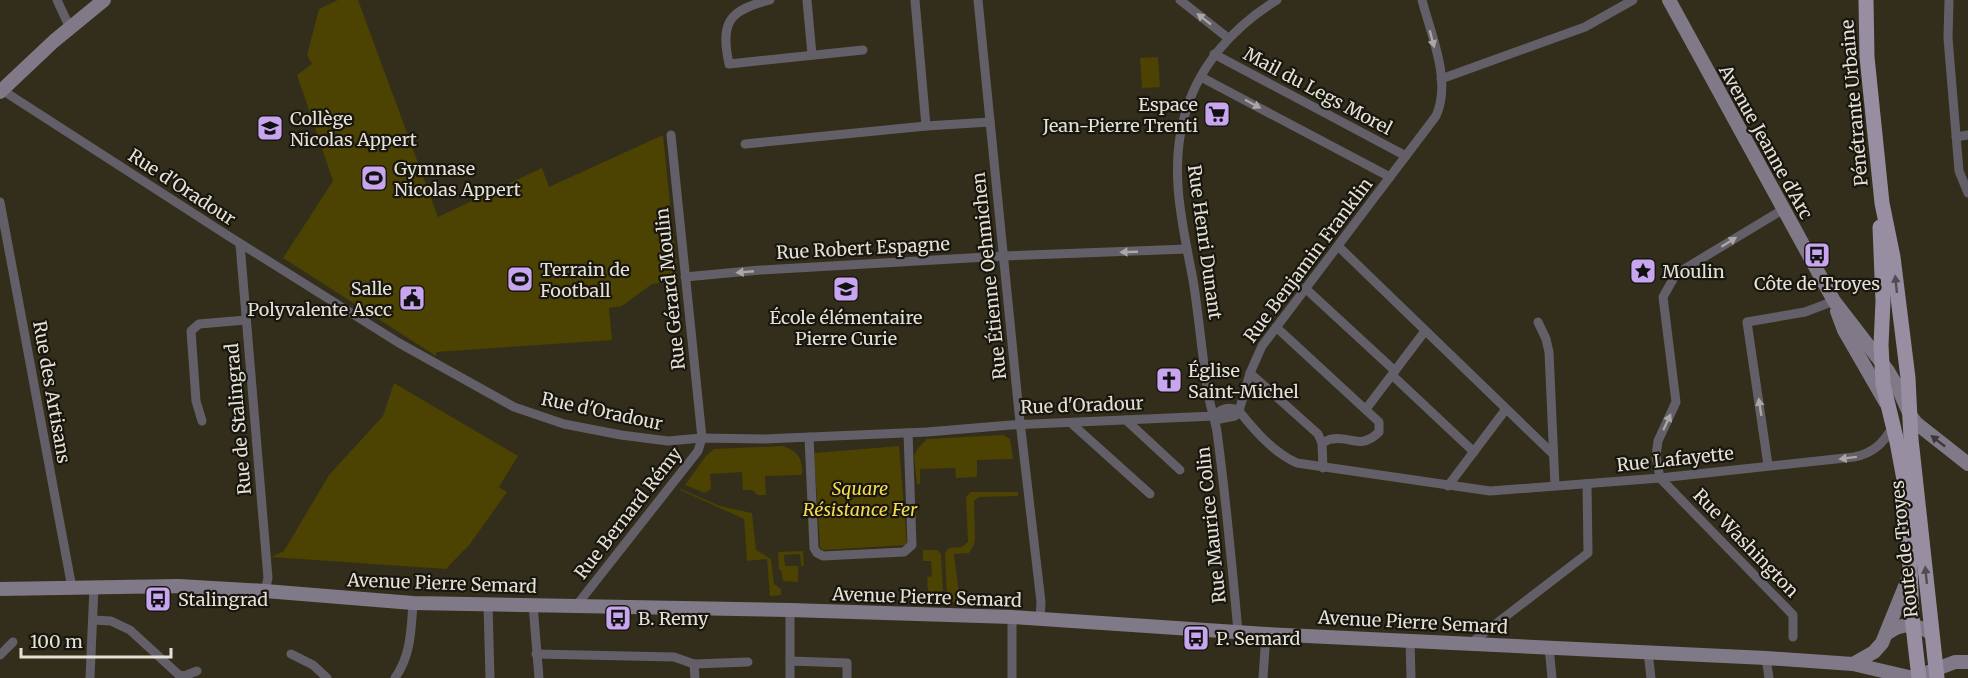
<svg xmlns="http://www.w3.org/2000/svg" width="1968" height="678" font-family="Merriweather,serif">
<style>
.green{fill:#4c4201}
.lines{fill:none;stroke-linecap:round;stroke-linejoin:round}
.minor{stroke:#635f68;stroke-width:9}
.secondary{stroke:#807a88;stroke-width:14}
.primary{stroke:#978fa1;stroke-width:15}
.oneway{fill:#aaa7a4}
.oneway2{fill:#514c50}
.oneway3{fill:#3c3939}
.labels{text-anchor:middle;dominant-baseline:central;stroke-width:4.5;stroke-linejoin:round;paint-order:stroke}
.street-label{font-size:18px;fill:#e4e2d6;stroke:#18160e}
.poi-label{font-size:18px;fill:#e4e2d6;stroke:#18160e;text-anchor:start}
.park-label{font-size:18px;font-style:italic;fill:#f6dd4f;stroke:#18160e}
</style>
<rect width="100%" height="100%" fill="#322e1b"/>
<g class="green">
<polygon points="338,0 358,0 438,217 542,168 549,187 663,135 678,281 652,284 622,306 609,308 612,340 436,352 436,356 283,258 333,181 297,75 312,64 307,55 319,9"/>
<polygon points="1158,57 1160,87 1142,88 1140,58"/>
<polygon points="394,383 518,456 499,487 507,492 470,544 446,569 271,557 284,551 329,475 383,416"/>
<polygon points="1003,435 1010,439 1013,459 977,460 977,477 956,478 955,468 920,469 920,484 917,484 914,456 918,448 927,439"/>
<path d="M782 446C796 450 803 457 802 473L801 475 765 476 766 495H758L752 490H743L742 472 710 474 711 489 705 493 685 485 706 456 714 449Z"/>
<polygon points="899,446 907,545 822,550 820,547 814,453"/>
<polygon points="681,489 720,506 752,513 756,550 771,559 774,584 781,589 781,595 770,596 767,559 747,561 744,519 680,490"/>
<polygon points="971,492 1018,492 1018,496 979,497 974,501 975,538 974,545 969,553 954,554 960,602 947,602 945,553 949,548 962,547 968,542 966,497"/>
<polygon points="923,550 937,550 941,554 943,591 928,592 927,577 932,576 931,561 923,561"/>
<polygon points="803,551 804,566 801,566 800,554 784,555 785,566 798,566 798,582 783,581 781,570 779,570 778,552"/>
</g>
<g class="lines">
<g class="minor">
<polyline points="57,0 70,28"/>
<path d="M770 0C729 10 720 22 729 64L863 50"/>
<polyline points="807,0 812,55"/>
<polyline points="915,0 926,126"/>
<polyline points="978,0 1019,413 1041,602 1040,620"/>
<polyline points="1180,0 1228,38"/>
<polyline points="1949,0 1948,38 1959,171 1968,193"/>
<polyline points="1214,54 1406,156"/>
<polyline points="1201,77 1390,177"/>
<polyline points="1441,79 1585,27 1633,0"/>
<path d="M2 90 230 237 399 343 514 407 564 424 621 435 668 441 702 438 764 439 927 432 1011 425 1214 416 1220 419 1235 416 1239 411 1250 373 1262 346 1436 116C1452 81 1431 35 1422 0"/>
<polyline points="1956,137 1968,135"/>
<polyline points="745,144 926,126 990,122"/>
<polyline points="0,202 72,588"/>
<polyline points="1782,210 1676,274 1663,297 1676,402 1658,441 1656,456 1660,478 1793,615 1793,637"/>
<polyline points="240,244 268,578 265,591"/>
<polyline points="1338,246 1553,454"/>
<polyline points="685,277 760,270 1004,256 1187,249"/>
<polyline points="1305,288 1395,371"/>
<polyline points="1538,322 1546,339 1549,352 1555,486"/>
<path d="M1276 327 1379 422V432C1360 451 1349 435 1332 439 1328 439 1326 442 1322 443"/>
<polyline points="1250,373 1318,434 1322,443 1323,468"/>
<polyline points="1392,375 1474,452"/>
<polyline points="1366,409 1425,331"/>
<path d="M1239 411C1255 431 1273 452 1297 463L1490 491 1660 478 1854 457C1874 453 1883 443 1893 427"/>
<path d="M1214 416C1221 408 1230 406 1239 411"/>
<polyline points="1126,420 1180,470"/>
<polyline points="202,421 196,401 191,331 199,324 246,320"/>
<polyline points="1071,423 1150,494"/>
<polyline points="809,437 814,548 817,553 823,556 904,552 912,545 908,433"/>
<polyline points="1768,465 1747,322 1805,312 1834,301"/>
<polyline points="1448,486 1506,409"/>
<polyline points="488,605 490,678"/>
<polyline points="533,605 539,678"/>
<polyline points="576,606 698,451 702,438 671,135"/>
<polyline points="790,610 790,678"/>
<polyline points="93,620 111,621 130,630 179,675 184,676 197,671"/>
<path d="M1238 632C1232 565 1226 498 1217 432 1215 419 1210 406 1208 393 1202 355 1199 317 1193 280 1183 227 1169 172 1184 118 1197 67 1233 27 1277 0"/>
<polyline points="1410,639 1411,678"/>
<polyline points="1471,643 1588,553 1587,484"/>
<polyline points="1549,647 1552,678"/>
<polyline points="1648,652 1651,678"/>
<polyline points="291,654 313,665 327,678"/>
<polyline points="536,654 674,657 694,664 748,662"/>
<polyline points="0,655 13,642"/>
<polyline points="1766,658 1769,678"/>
<polyline points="790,661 847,663 847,678"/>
<polyline points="694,664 695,678"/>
<polyline points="90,678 94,587"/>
<path d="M395 678C411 655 411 631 413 603"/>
<polyline points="1012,678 1012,617"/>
<polyline points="1263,678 1266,634"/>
</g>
<g class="secondary">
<polyline points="1669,0 1834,301 1888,371 1898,388 1910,415 1916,423 1968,464"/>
<polyline points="0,92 54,41 104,0"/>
<polyline points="1837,311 1844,330 1886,403"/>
<polyline points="0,589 178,586 265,591 413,603 790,610 1012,617 1266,634 1766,658 1853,664 1913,678 1955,662 1968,662"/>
<path d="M1886 634C1903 622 1916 623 1932 634"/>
<polyline points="1853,664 1874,652 1882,643 1910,574"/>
</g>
<g class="primary">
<polyline points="1866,0 1867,57 1882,203 1893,257 1908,378 1911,439 1937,678"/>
<polyline points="1880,227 1883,301 1881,345 1883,384 1897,442 1905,485 1908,517 1912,617 1919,678"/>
</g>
</g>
<defs><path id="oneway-solid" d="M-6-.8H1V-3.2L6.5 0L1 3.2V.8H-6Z" transform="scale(1.5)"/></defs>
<g class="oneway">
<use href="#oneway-solid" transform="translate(1204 19) rotate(-142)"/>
<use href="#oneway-solid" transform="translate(1432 39) rotate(75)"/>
<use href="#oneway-solid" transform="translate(1253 104) rotate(28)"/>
<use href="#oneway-solid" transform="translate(1729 242) rotate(-32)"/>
<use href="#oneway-solid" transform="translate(1129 252) rotate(178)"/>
<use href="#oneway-solid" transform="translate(745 272) rotate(175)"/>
<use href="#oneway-solid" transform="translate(1760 407) rotate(-99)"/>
<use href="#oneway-solid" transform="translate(1667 422) rotate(-65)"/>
<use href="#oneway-solid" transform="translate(1848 458) rotate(173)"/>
</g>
<g class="oneway2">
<use href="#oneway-solid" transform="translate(1896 284) rotate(-96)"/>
<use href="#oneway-solid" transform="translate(1926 575) rotate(-96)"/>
</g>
<use class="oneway3" href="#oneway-solid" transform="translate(1938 441) rotate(-142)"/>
<defs>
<symbol id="supermarket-square" viewBox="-11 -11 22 22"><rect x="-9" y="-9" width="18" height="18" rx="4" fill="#c8a6ef" stroke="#18160e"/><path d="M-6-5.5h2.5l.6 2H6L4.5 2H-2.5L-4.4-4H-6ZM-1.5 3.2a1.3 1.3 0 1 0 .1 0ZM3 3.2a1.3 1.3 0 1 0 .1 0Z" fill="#111"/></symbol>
<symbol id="school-square" viewBox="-11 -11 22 22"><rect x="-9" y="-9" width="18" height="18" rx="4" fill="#c8a6ef" stroke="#18160e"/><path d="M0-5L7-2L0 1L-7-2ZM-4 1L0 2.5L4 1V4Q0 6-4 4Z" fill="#111"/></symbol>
<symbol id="stadium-square" viewBox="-11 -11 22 22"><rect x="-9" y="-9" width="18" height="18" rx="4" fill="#c8a6ef" stroke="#18160e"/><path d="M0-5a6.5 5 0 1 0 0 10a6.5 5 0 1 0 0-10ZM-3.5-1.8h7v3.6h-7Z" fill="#111"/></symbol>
<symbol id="bus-square" viewBox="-11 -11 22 22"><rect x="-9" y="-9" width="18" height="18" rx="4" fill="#c8a6ef" stroke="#18160e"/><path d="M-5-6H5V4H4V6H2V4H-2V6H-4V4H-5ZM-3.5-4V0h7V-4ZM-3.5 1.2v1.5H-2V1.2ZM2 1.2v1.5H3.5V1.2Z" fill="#111"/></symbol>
<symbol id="sight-square" viewBox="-11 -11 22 22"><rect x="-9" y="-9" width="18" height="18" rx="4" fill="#c8a6ef" stroke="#18160e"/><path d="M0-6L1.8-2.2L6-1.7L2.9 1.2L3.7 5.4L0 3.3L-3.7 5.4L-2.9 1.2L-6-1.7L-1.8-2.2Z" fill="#111"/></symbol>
<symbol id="civic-square" viewBox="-11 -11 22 22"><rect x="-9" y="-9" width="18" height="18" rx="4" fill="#c8a6ef" stroke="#18160e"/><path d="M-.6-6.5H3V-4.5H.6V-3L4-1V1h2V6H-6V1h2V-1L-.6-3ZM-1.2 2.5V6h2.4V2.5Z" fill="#111"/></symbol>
<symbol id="church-square" viewBox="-11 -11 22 22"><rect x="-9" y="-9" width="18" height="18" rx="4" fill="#c8a6ef" stroke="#18160e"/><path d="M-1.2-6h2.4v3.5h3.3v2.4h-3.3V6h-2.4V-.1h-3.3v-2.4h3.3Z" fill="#111"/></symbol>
</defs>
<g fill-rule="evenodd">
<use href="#supermarket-square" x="1202" y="99" width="30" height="30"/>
<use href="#school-square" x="255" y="113" width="30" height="30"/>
<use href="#stadium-square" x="359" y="163" width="30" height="30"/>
<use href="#bus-square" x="1802" y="240" width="30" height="30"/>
<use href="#sight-square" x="1628" y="256" width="30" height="30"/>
<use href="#stadium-square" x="505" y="264" width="30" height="30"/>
<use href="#school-square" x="831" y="274" width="30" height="30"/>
<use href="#civic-square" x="397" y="283" width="30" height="30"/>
<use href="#church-square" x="1154" y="365" width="30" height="30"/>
<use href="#bus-square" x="143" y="584" width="30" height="30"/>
<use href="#bus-square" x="603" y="603" width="30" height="30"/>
<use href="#bus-square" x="1181" y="623" width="30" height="30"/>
</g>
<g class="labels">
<g class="street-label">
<text transform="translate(1318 91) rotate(28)">Mail du Legs Morel</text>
<text transform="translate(1854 103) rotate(-95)">Pénétrante Urbaine</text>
<text transform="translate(1766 142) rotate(61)">Avenue Jeanne d'Arc</text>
<text transform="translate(182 187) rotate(33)">Rue d'Oradour</text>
<text transform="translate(1205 242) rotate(82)">Rue Henri Dunant</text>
<text transform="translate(863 248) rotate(-3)">Rue Robert Espagne</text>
<text transform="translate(1308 260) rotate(-53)">Rue Benjamin Franklin</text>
<text transform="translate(989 276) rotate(-96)">Rue Étienne Oehmichen</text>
<text transform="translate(670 289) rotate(-96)">Rue Gérard Moulin</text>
<text transform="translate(52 392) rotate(80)">Rue des Artisans</text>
<text transform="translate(1082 405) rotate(-2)">Rue d'Oradour</text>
<text transform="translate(602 411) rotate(12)">Rue d'Oradour</text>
<text transform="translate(238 419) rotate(-95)">Rue de Stalingrad</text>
<text transform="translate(1675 459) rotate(-6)">Rue Lafayette</text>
<text transform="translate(628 513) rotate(-52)">Rue Bernard Rémy</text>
<text transform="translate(1211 525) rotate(-96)">Rue Maurice Colin</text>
<text transform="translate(1746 543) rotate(46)">Rue Washington</text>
<text transform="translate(1904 549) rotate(-96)">Route de Troyes</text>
<text transform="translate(442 583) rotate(2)">Avenue Pierre Semard</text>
<text transform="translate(927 597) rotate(2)">Avenue Pierre Semard</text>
<text transform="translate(1413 622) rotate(3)">Avenue Pierre Semard</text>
</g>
<g class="poi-label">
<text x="1198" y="104" text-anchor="end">Espace<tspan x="1198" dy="21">Jean-Pierre Trenti</tspan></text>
<text x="290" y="118">Collège<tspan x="290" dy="21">Nicolas Appert</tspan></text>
<text x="394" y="168">Gymnase<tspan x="394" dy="21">Nicolas Appert</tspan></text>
<text x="540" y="269">Terrain de<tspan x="540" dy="21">Football</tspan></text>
<text x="1662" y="271">Moulin</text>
<text x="1817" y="283" text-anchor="middle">Côte de Troyes</text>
<text x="392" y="288" text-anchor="end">Salle<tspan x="392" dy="21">Polyvalente Ascc</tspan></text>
<text x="846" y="317" text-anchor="middle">École élémentaire<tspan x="846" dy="21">Pierre Curie</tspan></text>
<text x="1188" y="370">Église<tspan x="1188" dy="21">Saint-Michel</tspan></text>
<text x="178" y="599">Stalingrad</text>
<text x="638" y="618">B. Remy</text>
<text x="1216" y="638">P. Semard</text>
</g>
<g class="park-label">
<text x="860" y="488">Square<tspan x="860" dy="21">Résistance Fer</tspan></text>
</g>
</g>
<path d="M21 648v9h150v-9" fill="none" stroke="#e4e2d6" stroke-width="3"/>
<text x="30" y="648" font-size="18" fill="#e4e2d6" stroke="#18160e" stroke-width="4.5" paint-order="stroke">100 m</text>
</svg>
